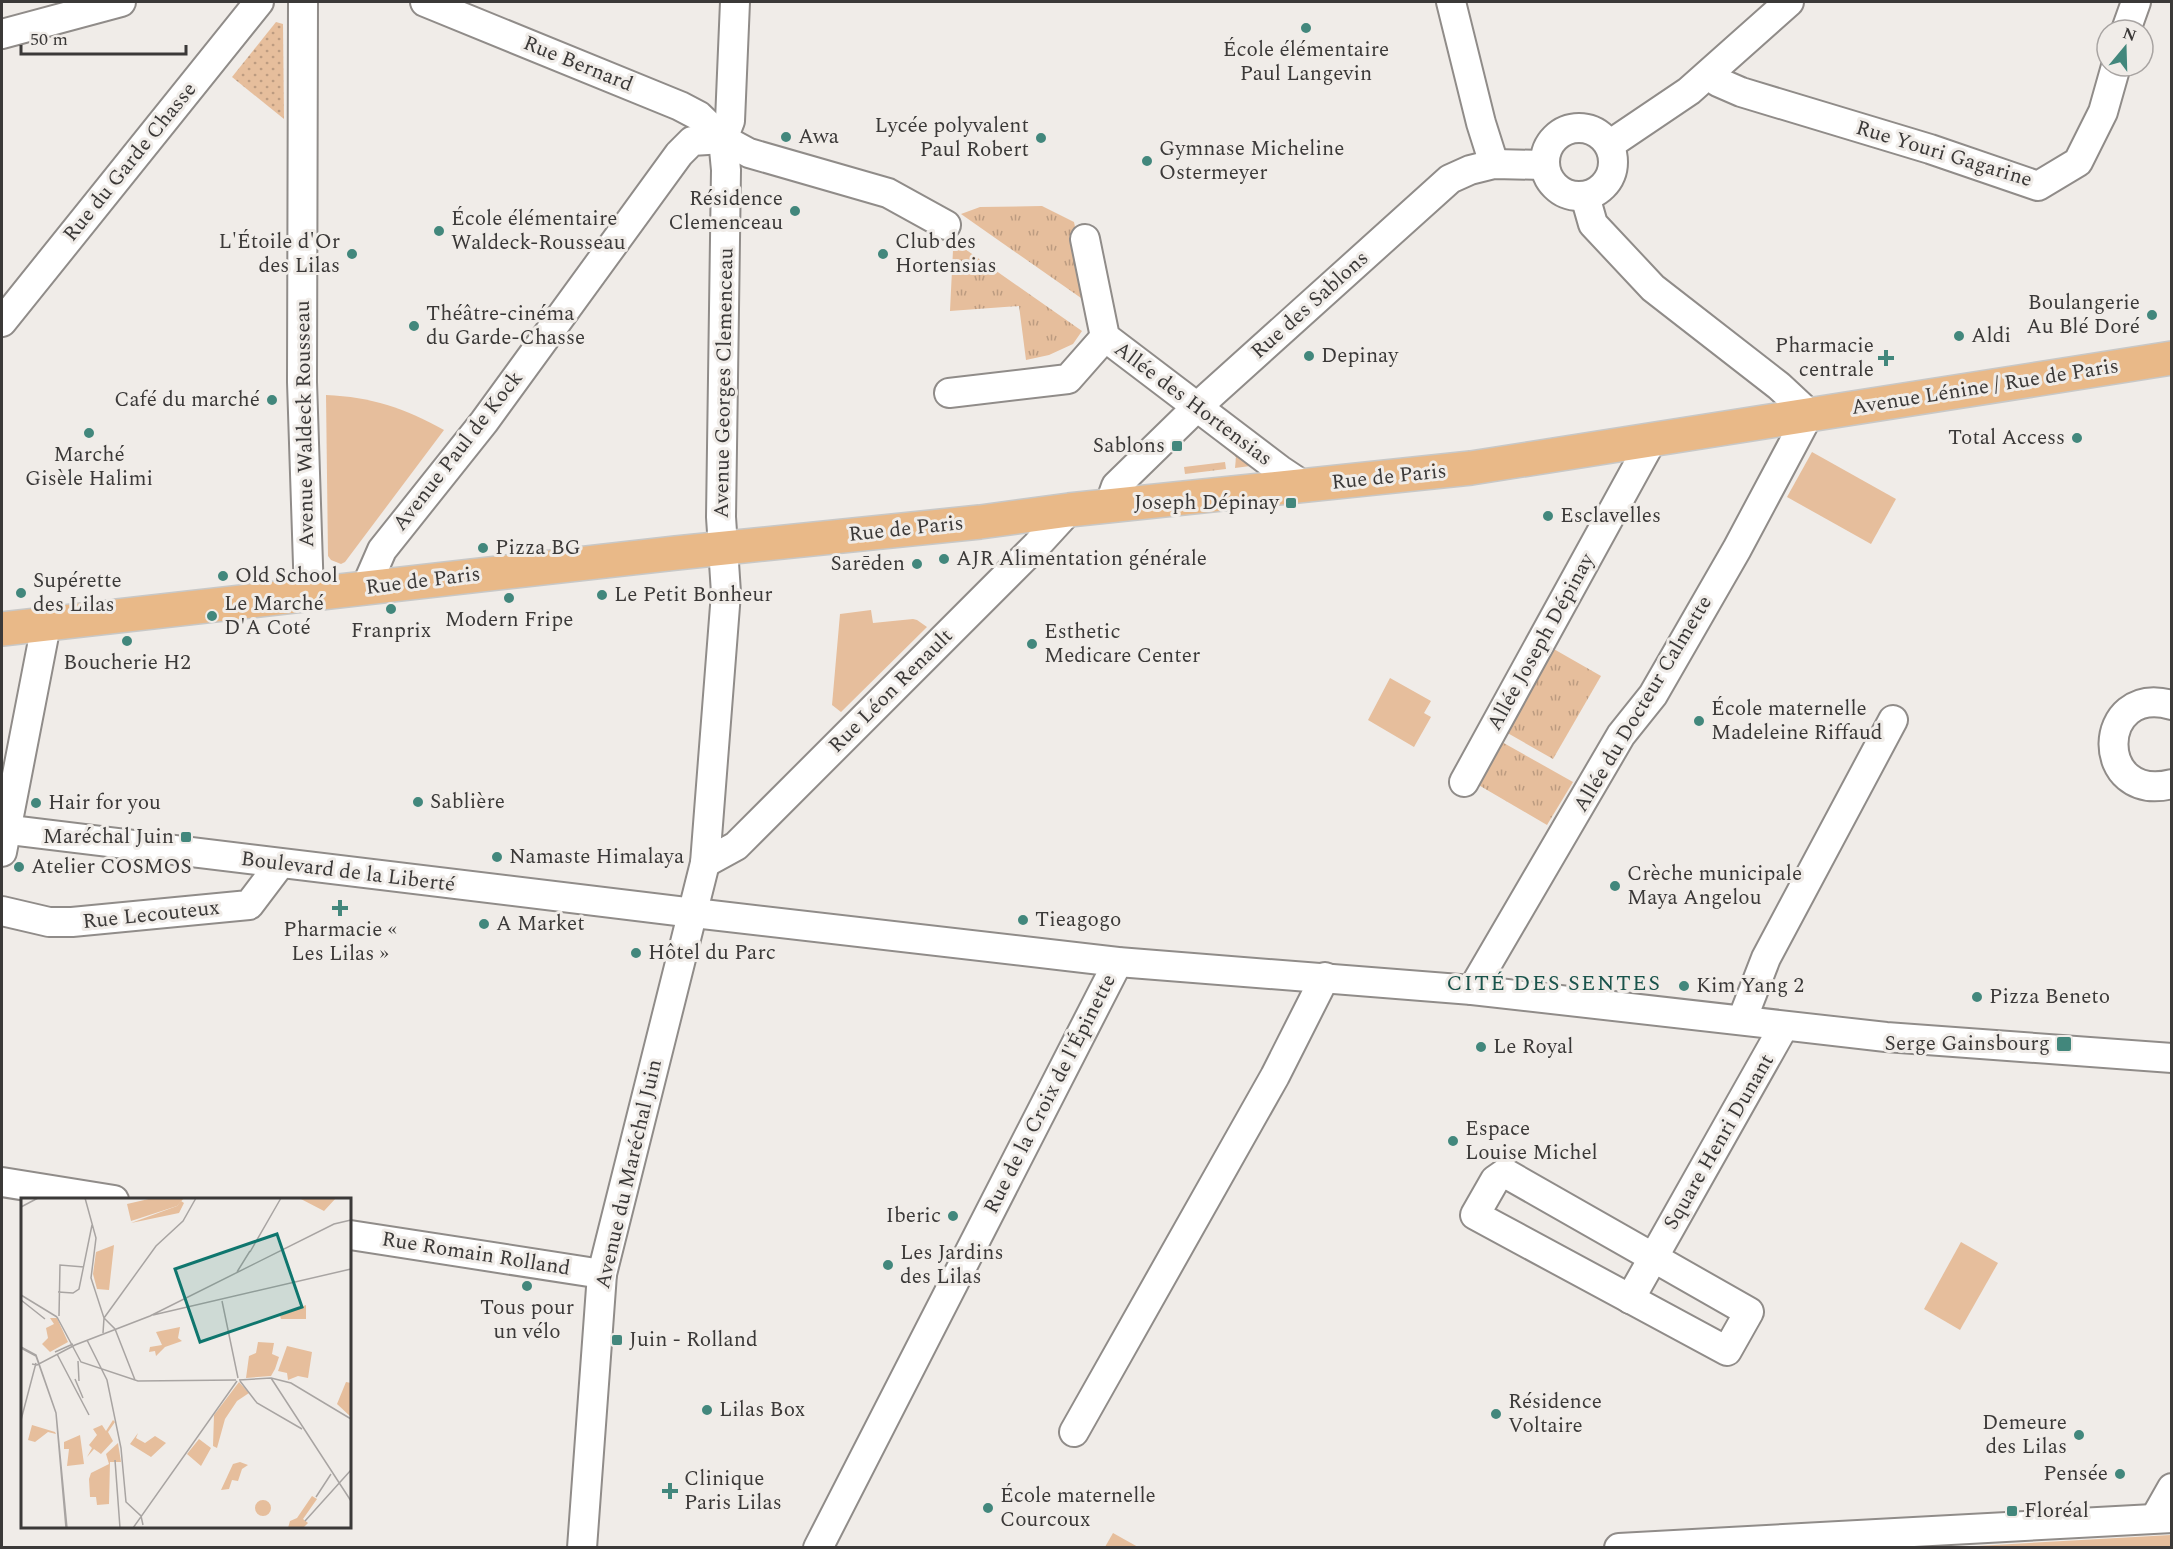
<svg xmlns="http://www.w3.org/2000/svg" width="2173" height="1549" font-family="Spectral,serif">
<style>
.grass{fill:url(#grass-tufts)}
.park{fill:#e6be9c}
.garden{fill:url(#garden-dots)}
.lines{fill:none;stroke-linecap:round;stroke-linejoin:round}
.minor-casing{stroke:#908c89;stroke-width:32}
.major-casing{stroke:#c8c8c7;stroke-width:36}
.minor{stroke:#fff;stroke-width:28}
.major{stroke:#e9b988;stroke-width:33}
.poi-dot{fill:#42877c;stroke:#f0ece8;stroke-width:2}
.labels{text-anchor:middle;dominant-baseline:central;stroke-width:6;stroke-linejoin:round;paint-order:stroke}
.poi-label{font-size:21px;fill:#3b3938;stroke:#f0ece8;text-anchor:start}
.street-label{font-size:21px;fill:#3b3938;stroke:#f0ece8}
.neighbourhood-label{font-size:22px;letter-spacing:1.5px;fill:#19534b;stroke:#f0ece8}
.inset-road{fill:none;stroke:#a8a4a2;stroke-width:1.5}
.view{fill:#0f766e;fill-opacity:0.15;stroke:#0f766e;stroke-width:3}
.inset-edge{fill:none;stroke:#3b3938;stroke-width:3}
</style>
<defs>
<pattern id="grass-tufts" width="24" height="20" patternUnits="userSpaceOnUse" patternTransform="scale(1.5)"><rect width="24" height="20" fill="#e6be9c"/><path d="M3 7l-1-3M5 7V3M7 7l1-3M15 17l-1-3M17 17v-4M19 17l1-3" fill="none" stroke="#bc9b80"/></pattern>
<pattern id="garden-dots" width="8" height="8" patternUnits="userSpaceOnUse" patternTransform="scale(1.5)"><rect width="8" height="8" fill="#e6be9c"/><path d="M2 2h.1M6 6h.1" fill="none" stroke="#bc9b80" stroke-width="1.8" stroke-linecap="round"/></pattern>
</defs>
<rect width="100%" height="100%" fill="#f0ece8"/>
<g class="grass">
<polygon points="1042,206 1074,222 1091,305 961,214 980,207"/>
<polygon points="965,249 1082,331 1073,344 1049,355 1026,360 1019,306 950,311 953,250"/>
<polygon points="1216,432 1258,465 1235,468 1236,457 1212,437"/>
<polygon points="1225,462 1226,469 1185,474 1184,467"/>
<polygon points="1545,644 1601,676 1553,759 1497,727"/>
<polygon points="1493,737 1573,782 1547,825 1470,780"/>
</g>
<g class="park">
<path d="M326 395C372 397 404 408 444 430L345 562 341 564 331 560 328 556Z"/>
<polygon points="1812,452 1896,499 1871,544 1787,497"/>
<polygon points="871,610 873,623 913,619 917,620 927,627 841,712 832,705 840,614"/>
<polygon points="1390,678 1431,701 1424,713 1431,717 1414,747 1368,720"/>
<polygon points="1961,1242 1998,1263 1960,1330 1924,1309"/>
<polygon points="1113,1533 1138,1547 1105,1547"/>
<polygon points="2171,1535 2171,1547 1959,1547"/>
</g>
<polygon class="garden" points="276,22 283,24 284,119 232,77"/>
<g class="lines">
<defs>
<g id="minor">
<polyline points="303,2 302,382 309,595"/>
<polyline points="425,2 680,106 699,116 723,139 749,153 888,193 946,225"/>
<polyline points="1451,2 1481,123 1494,164"/>
<polyline points="2126,30 2136,2"/>
<polyline points="2,34 121,2"/>
<polyline points="1711,73 1718,82 1741,92 1930,149 2038,186 2078,162 2103,112 2116,66"/>
<circle cx="1579" cy="162" r="34"/>
<polyline points="1609,145 1689,91 1789,2"/>
<polyline points="1085,239 1105,337 1280,470 1304,486"/>
<polyline points="2,322 259,2"/>
<polyline points="949,393 1068,379 1105,337"/>
<polyline points="1109,506 1116,486 1197,407 1450,179 1470,170 1494,164 1544,165"/>
<polyline points="365,589 382,550 484,422 679,154 692,141 723,139"/>
<path d="M2172 705C2095 683 2093 804 2172 784"/>
<polyline points="1464,782 1653,438"/>
<polyline points="2,829 694,913 1118,962 1472,990 1886,1037 2172,1058"/>
<polyline points="2,852 46,625"/>
<polyline points="705,863 736,846 1036,546 1069,510"/>
<polyline points="2,911 49,922 72,922 249,905 280,864"/>
<polyline points="1472,990 1621,735 1653,695 1737,549 1809,414 1779,386 1653,288 1593,224 1585,196"/>
<polyline points="1742,1020 1766,958 1893,720"/>
<polygon points="1505,1173 1749,1312 1727,1351 1475,1215 1495,1180"/>
<polyline points="2,1182 114,1200"/>
<polyline points="350,1235 602,1274"/>
<polyline points="1630,1299 1784,1026"/>
<polyline points="1074,1432 1275,1076 1325,977"/>
<polyline points="2155,1518 2172,1488"/>
<polyline points="582,1548 602,1274 705,863 726,593 721,517 726,170 723,139 730,121 735,2"/>
<polyline points="818,1548 1118,962"/>
<polyline points="1619,1548 2172,1518"/>
</g>
<polyline id="major" points="2,629 676,553 980,522 1069,510 1471,468 2172,358"/>
</defs>
<use href="#minor" class="minor-casing"/>
<use href="#major" class="major-casing"/>
<use href="#minor" class="minor"/>
<use href="#major" class="major"/>
</g>
<g class="poi-dot">
<circle cx="1306" cy="28" r="6"/>
<circle cx="786" cy="137" r="6"/>
<circle cx="1041" cy="138" r="6"/>
<circle cx="1147" cy="161" r="6"/>
<circle cx="795" cy="211" r="6"/>
<circle cx="439" cy="231" r="6"/>
<circle cx="352" cy="254" r="6"/>
<circle cx="883" cy="254" r="6"/>
<circle cx="2152" cy="315" r="6"/>
<circle cx="414" cy="326" r="6"/>
<circle cx="1959" cy="336" r="6"/>
<circle cx="1309" cy="356" r="6"/>
<path d="M1883 349h6v6h6v6h-6v6h-6v-6h-6v-6h6z"/>
<circle cx="272" cy="400" r="6"/>
<circle cx="89" cy="433" r="6"/>
<circle cx="2077" cy="438" r="6"/>
<rect x="1171" y="440" width="12" height="12" rx="3"/>
<rect x="1285" y="497" width="12" height="12" rx="3"/>
<circle cx="1548" cy="516" r="6"/>
<circle cx="483" cy="548" r="6"/>
<circle cx="944" cy="559" r="6"/>
<circle cx="917" cy="564" r="6"/>
<circle cx="223" cy="576" r="6"/>
<circle cx="21" cy="593" r="6"/>
<circle cx="602" cy="595" r="6"/>
<circle cx="509" cy="598" r="6"/>
<circle cx="391" cy="609" r="6"/>
<circle cx="212" cy="616" r="6"/>
<circle cx="127" cy="641" r="6"/>
<circle cx="1032" cy="644" r="6"/>
<circle cx="1699" cy="721" r="6"/>
<circle cx="418" cy="802" r="6"/>
<circle cx="36" cy="803" r="6"/>
<rect x="180" y="831" width="12" height="12" rx="3"/>
<circle cx="497" cy="857" r="6"/>
<circle cx="19" cy="867" r="6"/>
<circle cx="1615" cy="886" r="6"/>
<path d="M337 899h6v6h6v6h-6v6h-6v-6h-6v-6h6z"/>
<circle cx="1023" cy="920" r="6"/>
<circle cx="484" cy="924" r="6"/>
<circle cx="636" cy="953" r="6"/>
<circle cx="1684" cy="986" r="6"/>
<circle cx="1977" cy="997" r="6"/>
<rect x="2056" y="1036" width="16" height="16" rx="3"/>
<circle cx="1481" cy="1047" r="6"/>
<circle cx="1453" cy="1141" r="6"/>
<circle cx="953" cy="1216" r="6"/>
<circle cx="888" cy="1265" r="6"/>
<circle cx="527" cy="1286" r="6"/>
<rect x="611" y="1334" width="12" height="12" rx="3"/>
<circle cx="707" cy="1410" r="6"/>
<circle cx="1496" cy="1414" r="6"/>
<circle cx="2079" cy="1435" r="6"/>
<circle cx="2120" cy="1474" r="6"/>
<path d="M667 1482h6v6h6v6h-6v6h-6v-6h-6v-6h6z"/>
<circle cx="988" cy="1508" r="6"/>
<rect x="2006" y="1505" width="12" height="12" rx="3"/>
</g>
<g class="labels">
<g class="poi-label">
<text x="1306" y="50" text-anchor="middle">École élémentaire<tspan x="1306" dy="24">Paul Langevin</tspan></text>
<text x="1029" y="126" text-anchor="end">Lycée polyvalent<tspan x="1029" dy="24">Paul Robert</tspan></text>
<text x="798" y="137">Awa</text>
<text x="1159" y="149">Gymnase Micheline<tspan x="1159" dy="24">Ostermeyer</tspan></text>
<text x="783" y="199" text-anchor="end">Résidence<tspan x="783" dy="24">Clemenceau</tspan></text>
<text x="451" y="219">École élémentaire<tspan x="451" dy="24">Waldeck-Rousseau</tspan></text>
<text x="340" y="242" text-anchor="end">L'Étoile d'Or<tspan x="340" dy="24">des Lilas</tspan></text>
<text x="895" y="242">Club des<tspan x="895" dy="24">Hortensias</tspan></text>
<text x="2140" y="303" text-anchor="end">Boulangerie<tspan x="2140" dy="24">Au Blé Doré</tspan></text>
<text x="426" y="314">Théâtre-cinéma<tspan x="426" dy="24">du Garde-Chasse</tspan></text>
<text x="1971" y="336">Aldi</text>
<text x="1874" y="346" text-anchor="end">Pharmacie<tspan x="1874" dy="24">centrale</tspan></text>
<text x="1321" y="356">Depinay</text>
<text x="260" y="400" text-anchor="end">Café du marché</text>
<text x="2065" y="438" text-anchor="end">Total Access</text>
<text x="1165" y="446" text-anchor="end">Sablons</text>
<text x="89" y="455" text-anchor="middle">Marché<tspan x="89" dy="24">Gisèle Halimi</tspan></text>
<text x="1279" y="503" text-anchor="end">Joseph Dépinay</text>
<text x="1560" y="516">Esclavelles</text>
<text x="495" y="548">Pizza BG</text>
<text x="956" y="559">AJR Alimentation générale</text>
<text x="905" y="564" text-anchor="end">Sarēden</text>
<text x="235" y="576">Old School</text>
<text x="33" y="581">Supérette<tspan x="33" dy="24">des Lilas</tspan></text>
<text x="614" y="595">Le Petit Bonheur</text>
<text x="224" y="604">Le Marché<tspan x="224" dy="24">D'A Coté</tspan></text>
<text x="509" y="620" text-anchor="middle">Modern Fripe</text>
<text x="391" y="631" text-anchor="middle">Franprix</text>
<text x="1044" y="632">Esthetic<tspan x="1044" dy="24">Medicare Center</tspan></text>
<text x="127" y="663" text-anchor="middle">Boucherie H2</text>
<text x="1711" y="709">École maternelle<tspan x="1711" dy="24">Madeleine Riffaud</tspan></text>
<text x="430" y="802">Sablière</text>
<text x="48" y="803">Hair for you</text>
<text x="174" y="837" text-anchor="end">Maréchal Juin</text>
<text x="509" y="857">Namaste Himalaya</text>
<text x="31" y="867">Atelier COSMOS</text>
<text x="1627" y="874">Crèche municipale<tspan x="1627" dy="24">Maya Angelou</tspan></text>
<text x="1035" y="920">Tieagogo</text>
<text x="496" y="924">A Market</text>
<text x="340" y="930" text-anchor="middle">Pharmacie «<tspan x="340" dy="24">Les Lilas »</tspan></text>
<text x="648" y="953">Hôtel du Parc</text>
<text x="1696" y="986">Kim Yang 2</text>
<text x="1989" y="997">Pizza Beneto</text>
<text x="2050" y="1044" text-anchor="end">Serge Gainsbourg</text>
<text x="1493" y="1047">Le Royal</text>
<text x="1465" y="1129">Espace<tspan x="1465" dy="24">Louise Michel</tspan></text>
<text x="941" y="1216" text-anchor="end">Iberic</text>
<text x="900" y="1253">Les Jardins<tspan x="900" dy="24">des Lilas</tspan></text>
<text x="527" y="1308" text-anchor="middle">Tous pour<tspan x="527" dy="24">un vélo</tspan></text>
<text x="629" y="1340">Juin - Rolland</text>
<text x="1508" y="1402">Résidence<tspan x="1508" dy="24">Voltaire</tspan></text>
<text x="719" y="1410">Lilas Box</text>
<text x="2067" y="1423" text-anchor="end">Demeure<tspan x="2067" dy="24">des Lilas</tspan></text>
<text x="2108" y="1474" text-anchor="end">Pensée</text>
<text x="684" y="1479">Clinique<tspan x="684" dy="24">Paris Lilas</tspan></text>
<text x="1000" y="1496">École maternelle<tspan x="1000" dy="24">Courcoux</tspan></text>
<text x="2024" y="1511">Floréal</text>
</g>
<g class="street-label">
<text transform="translate(578 64) rotate(22)">Rue Bernard</text>
<text transform="translate(1944 154) rotate(17)">Rue Youri Gagarine</text>
<text transform="translate(130 162) rotate(-51)">Rue du Garde Chasse</text>
<text transform="translate(1310 305) rotate(-42)">Rue des Sablons</text>
<text transform="translate(724 383) rotate(-89)">Avenue Georges Clemenceau</text>
<text transform="translate(1985 387) rotate(-9)">Avenue Lénine / Rue de Paris</text>
<text transform="translate(1193 404) rotate(37)">Allée des Hortensias</text>
<text transform="translate(305 424) rotate(-91)">Avenue Waldeck Rousseau</text>
<text transform="translate(458 451) rotate(-52)">Avenue Paul de Kock</text>
<text transform="translate(1389 477) rotate(-6)">Rue de Paris</text>
<text transform="translate(906 529) rotate(-6)">Rue de Paris</text>
<text transform="translate(423 581) rotate(-7)">Rue de Paris</text>
<text transform="translate(1541 642) rotate(-61)">Allée Joseph Dépinay</text>
<text transform="translate(891 691) rotate(-45)">Rue Léon Renault</text>
<text transform="translate(1643 704) rotate(-59)">Allée du Docteur Calmette</text>
<text transform="translate(348 872) rotate(7)">Boulevard de la Liberté</text>
<text transform="translate(151 915) rotate(-6)">Rue Lecouteux</text>
<text transform="translate(1050 1094) rotate(-63)">Rue de la Croix de l'Épinette</text>
<text transform="translate(1719 1142) rotate(-60)">Square Henri Dunant</text>
<text transform="translate(629 1174) rotate(-77)">Avenue du Maréchal Juin</text>
<text transform="translate(476 1254) rotate(9)">Rue Romain Rolland</text>
</g>
<g class="neighbourhood-label">
<text x="1554" y="983">CITÉ DES SENTES</text>
</g>
</g>
<g transform="translate(21 1198)">
<rect width="330" height="330" fill="#f0ece8"/>
<path d="M160 3 163 5 158 15 110 25 156 8Z" fill="#e6be9c"/>
<path d="M132 0H163L156 8 110 23 106 6ZM93 47 88 92 76 91 72 76 75 54ZM237 144 253 145 251 156 258 159 254 171 250 178 225 180 228 158 235 155ZM325 184 330 185V219L316 206Z" fill="#e6be9c"/>
<path d="M278 0H315L303 13ZM285 107V121H260L259 118ZM29 120H36L47 144 29 154 21 146 27 140 25 130 33 126ZM159 129 157 140 161 143 144 149 135 158 134 153 128 154 129 149 141 147 135 134ZM266 148 291 154 287 180 277 178 267 182 266 175 257 173ZM218 184 228 195 216 203 204 221 196 250 192 248 193 217ZM92 222 94 224 87 234 92 243 80 256 73 251 66 259 71 250 68 247 76 237 72 231 81 227 85 233ZM11 227 34 234 35 236 27 234 14 244 7 242ZM97 245 100 264H89L88 306 76 307 75 299H69L68 281 70 275 88 266 85 256ZM219 264 227 267 221 271 217 283 211 282 208 291 200 292 212 266ZM291 298 296 301 282 321 287 325 282 330H267L269 323 276 320ZM234 310a8 8 0 1 1 16 0a8 8 0 1 1-16 0Z" fill="#e6be9c"/>
<path d="M117 235 115 240 124 245 134 238 145 245 130 259 109 246ZM59 237 63 266 46 268 48 251H43V244ZM178 241 190 250 180 268 166 256Z" fill="#e6be9c"/>
<path class="inset-road" d="M64 0 75 40 70 80 83 120 82 135M0 9 17 0M229 54 260 0M216 74 229 53M37 94 52 95 58 91 71 27M0 97 36 119M0 102 24 121M201 103 217 180M132 117 330 71M38 118 39 67 63 69M36 119 60 164 117 183 215 182M66 142 86 182 100 250 105 304 120 318 122 327M0 149 15 157 35 215 46 330M0 150 15 158 35 215 45 330M34 154 52 146M36 156 58 198M57 163 58 183M11 166 16 167 54 147 129 118 313 26 330 22M250 180 330 303M54 181 62 200M114 182 94 131 83 120 135 48 162 23 175 0M218 182 250 180 270 185 330 221M219 183 236 205 281 231M57 196 68 217M0 222 15 165M94 262 99 330M295 299 310 276M284 323 330 272M112 330 216 183"/>
<path class="view" d="M256 36 281 109 179 144 154 71Z"/>
<rect width="330" height="330" class="inset-edge"/>
</g>
<rect width="2173" height="1549" fill="none" stroke="#3b3938" stroke-width="6"/>
<g transform="translate(2125 48) rotate(19)"><circle r="28" fill="#f0ece8" stroke="#a8a4a2" stroke-width="1.5"/>
<path d="M0-4.5L10 22L0 15L-10 22Z" fill="#42877c"/>
<text y="-9" font-size="16" font-weight="bold" text-anchor="middle" fill="#3b3938">N</text>
</g>
<path d="M21 45v9h165v-9" fill="none" stroke="#3b3938" stroke-width="3"/>
<text x="30" y="45" font-size="18" fill="#3b3938" stroke="#f0ece8" stroke-width="4.5" paint-order="stroke">50 m</text>
</svg>
